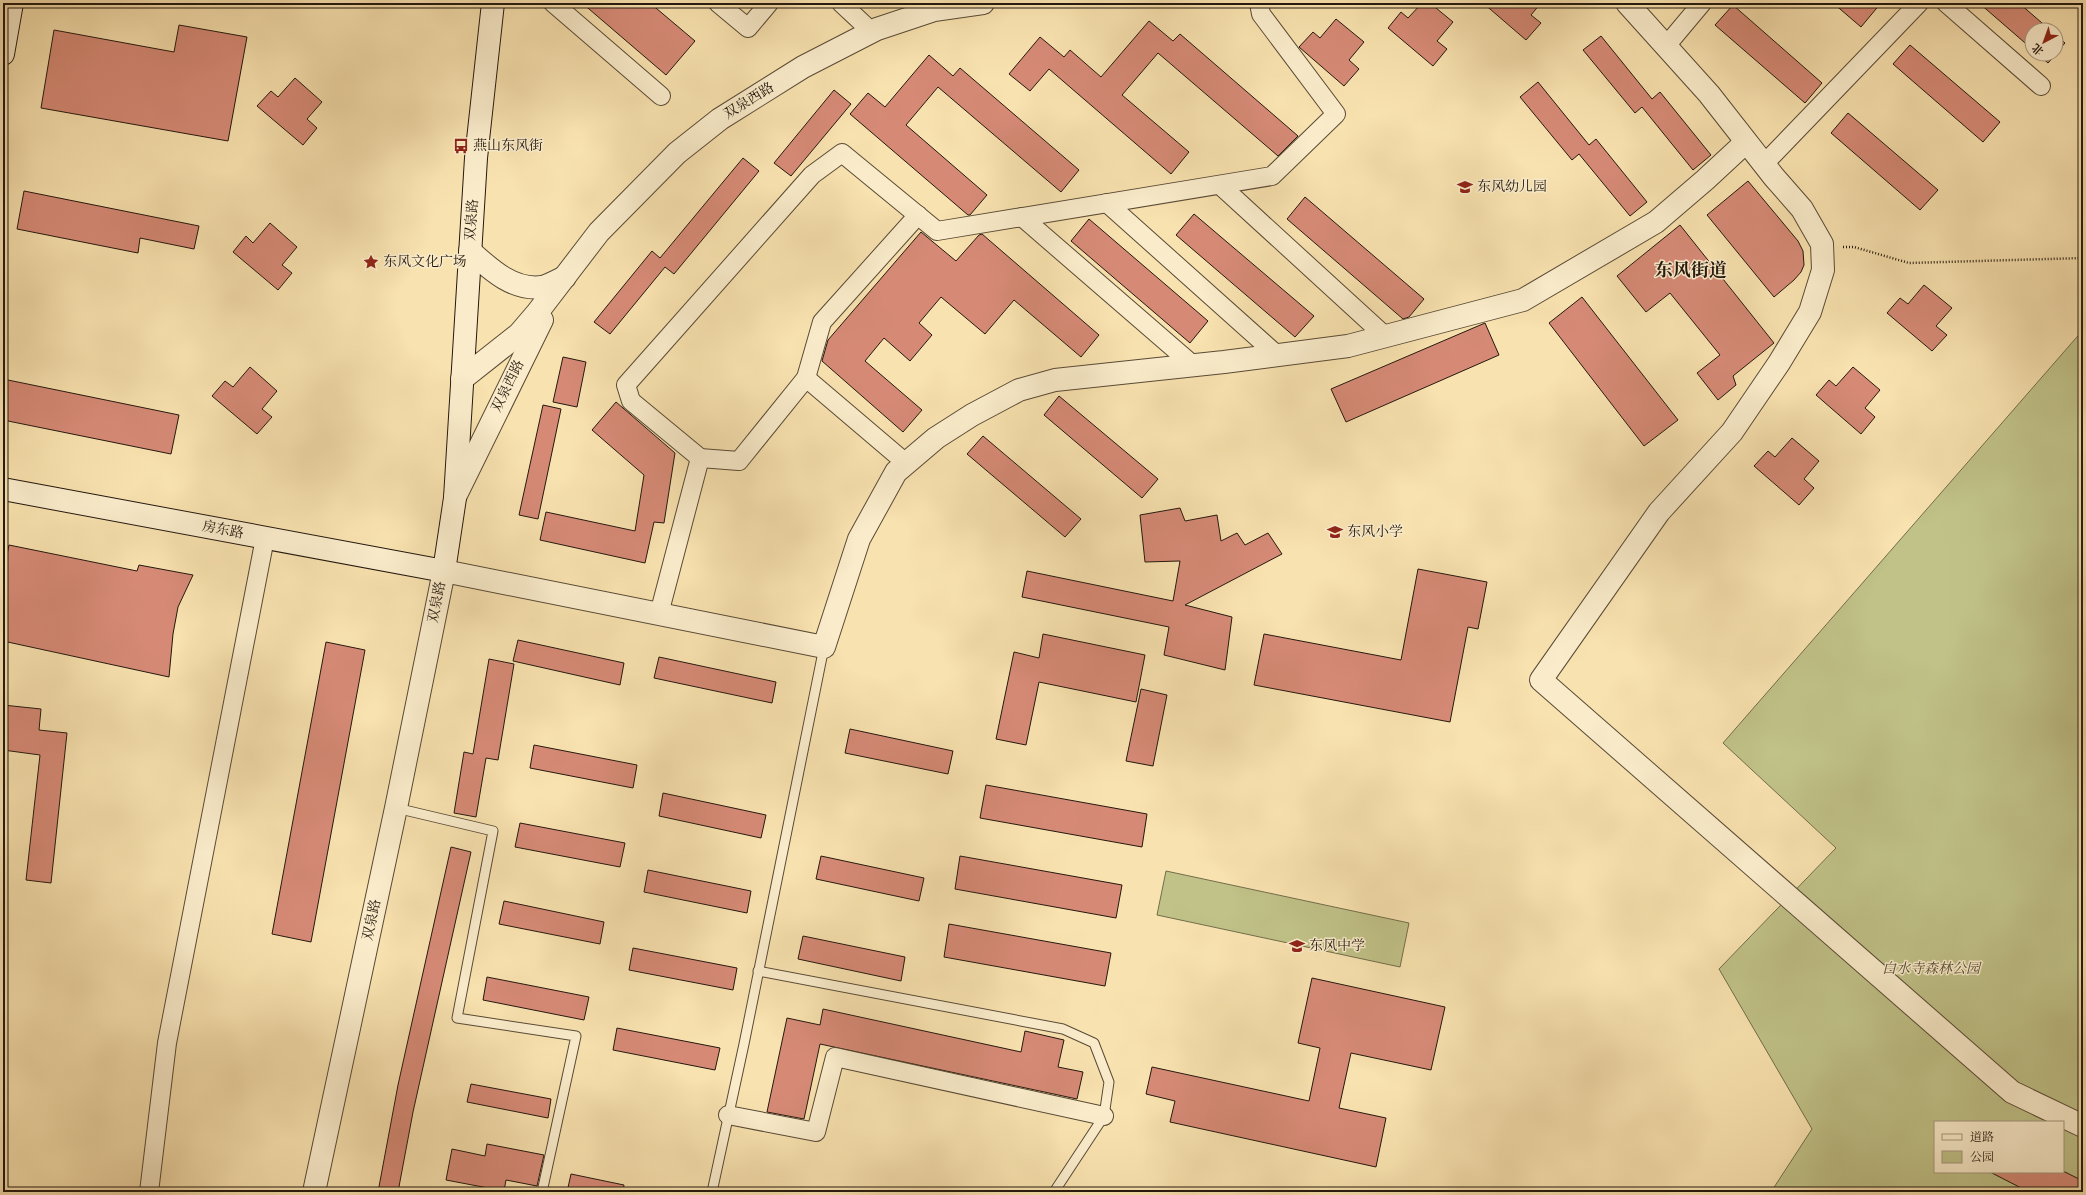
<svg xmlns="http://www.w3.org/2000/svg" width="2086" height="1195" font-family="'Old Standard TT','Noto Serif SC',serif">
<style>
.green{fill:#c0c288;stroke:#726d4b;fill-rule:evenodd}
.building{fill:#d68a76;stroke:#24180e}
.lines{fill:none;stroke-linecap:round;stroke-linejoin:round}
.service-casing{stroke:#594a36;stroke-width:11}
.minor-casing{stroke:#594a36;stroke-width:20}
.tertiary-casing{stroke:#594a36;stroke-width:24}
.secondary-casing{stroke:#24180e;stroke-width:24}
.path{stroke:#24180e;stroke-width:2.5;stroke-dasharray:1 2;stroke-linecap:butt}
.service{stroke:#faeccb;stroke-width:9}
.minor{stroke:#faeccb;stroke-width:18}
.tertiary{stroke:#faeccb;stroke-width:22}
.secondary{stroke:#faeccb;stroke-width:22}
.labels{text-anchor:middle;dominant-baseline:central;stroke-width:3;stroke-linejoin:round;paint-order:stroke}
.street-label{font-size:14px;fill:#24180e;stroke:#faeccb}
.poi-label{font-size:14px;fill:#24180e;stroke:#faeccb;text-anchor:start}
.park-label{font-size:14px;font-style:italic;fill:#534b33;stroke:#faeccb}
.district-label{font-size:18px;font-weight:bold;fill:#24180e;stroke:#faeccb}
</style>
<rect width="100%" height="100%" fill="#f8e2af"/>
<filter id="stains"><feTurbulence type="fractalNoise" baseFrequency=".005" numOctaves="4"/><feColorMatrix values="0 0 0 0 .2 0 0 0 0 .09 0 0 0 0 .02 0 0 0 .5 -.17"/></filter>
<radialGradient id="worn" r=".72"><stop offset=".6" stop-color="#630" stop-opacity="0"/><stop offset="1" stop-color="#630" stop-opacity=".3"/></radialGradient>
<g class="green">
<path d="M2083 330V1192H1771L1812 1129 1719 969 1836 848 1723 743ZM1935 1122H2063V1172H1935Z"/>
<polygon points="1166,871 1409,923 1400,967 1157,915"/>
</g>
<g class="building">
<polygon points="582,3 650,3 695,41 666,75"/>
<polygon points="1422,3 1430,3 1453,22 1437,41 1447,49 1433,66 1388,28 1401,12 1408,18"/>
<polygon points="1483,3 1541,3 1531,15 1541,23 1526,40"/>
<polygon points="1833,3 1881,3 1861,27"/>
<polygon points="1979,3 2019,3 2050,30 2032,30 2032,49"/>
<polygon points="1733,5 1822,83 1805,103 1715,25"/>
<polygon points="1336,19 1364,42 1349,60 1359,69 1344,86 1299,47 1313,32 1320,38"/>
<polygon points="1149,21 1173,41 1180,34 1298,136 1278,156 1158,53 1122,95 1189,152 1171,174 1049,69 1030,91 1009,74 1040,37 1064,57 1070,50 1101,77"/>
<polygon points="179,25 247,37 228,141 41,108 54,30 174,52"/>
<polygon points="2056,35 2065,43 2056,53"/>
<polygon points="1601,36 1652,99 1660,92 1711,155 1693,170 1642,107 1635,113 1583,50"/>
<polygon points="1910,45 2000,122 1983,142 1893,64"/>
<polygon points="2038,54 2056,54 2048,63"/>
<polygon points="929,55 953,76 960,68 1079,170 1061,192 938,87 906,125 987,195 970,215 968,215 850,114 868,93 885,107"/>
<polygon points="295,78 322,102 307,119 317,128 303,145 257,106 271,91 278,97"/>
<polygon points="1538,82 1589,145 1596,139 1647,202 1630,216 1579,154 1572,160 1520,97"/>
<polygon points="834,90 851,104 791,176 774,163"/>
<polygon points="1848,113 1938,190 1920,210 1831,133"/>
<polygon points="743,158 759,171 674,274 665,267 610,334 594,322 652,251 660,258"/>
<polygon points="1748,181 1798,241 1803,251 1804,265 1801,272 1794,280 1774,297 1707,215"/>
<polygon points="24,191 199,226 194,249 140,238 138,253 17,229"/>
<polygon points="1305,197 1424,299 1409,317 1403,319 1287,219"/>
<polygon points="1194,214 1314,316 1295,337 1176,235"/>
<polygon points="1089,219 1208,321 1190,343 1071,241"/>
<polygon points="270,223 297,247 282,265 292,273 278,290 233,252 246,236 253,243"/>
<polygon points="1680,225 1774,343 1733,376 1736,385 1718,400 1697,373 1720,355 1670,293 1646,312 1617,276"/>
<polygon points="921,232 956,261 979,235 982,234 1099,335 1081,357 1014,300 985,334 941,297 919,323 932,335 910,361 884,338 865,361 922,410 903,432 822,361 828,340"/>
<polygon points="1924,285 1952,308 1936,326 1947,335 1932,351 1887,313 1900,298 1908,304"/>
<polygon points="1582,297 1678,420 1644,446 1549,323"/>
<polygon points="1485,323 1499,355 1346,422 1331,389"/>
<polygon points="563,357 586,362 577,407 553,402"/>
<polygon points="250,367 277,391 262,409 272,417 257,434 212,396 225,381 233,387"/>
<polygon points="1853,367 1880,390 1865,408 1875,417 1861,434 1816,395 1829,380 1836,386"/>
<polygon points="3,379 179,415 171,454 3,420"/>
<polygon points="1059,396 1158,479 1142,498 1044,415"/>
<polygon points="616,402 675,453 664,523 654,522 645,563 540,540 546,512 635,531 644,475 592,430"/>
<polygon points="543,405 561,409 538,519 519,515"/>
<polygon points="983,436 1081,519 1065,537 967,454"/>
<polygon points="1792,438 1819,461 1804,479 1814,488 1799,505 1754,466 1768,451 1775,457"/>
<polygon points="1180,508 1185,521 1217,515 1221,541 1237,533 1245,545 1268,533 1282,554 1185,605 1232,617 1225,670 1164,655 1169,627 1022,597 1027,571 1173,601 1180,561 1145,562 1140,515"/>
<polygon points="9,545 137,571 139,565 193,575 178,607 173,634 169,677 3,641 3,574"/>
<polygon points="1418,569 1487,582 1478,629 1468,627 1450,722 1254,685 1264,634 1401,660"/>
<polygon points="1043,634 1145,655 1136,702 1039,682 1026,745 996,739 1014,652 1039,658"/>
<polygon points="518,640 624,663 620,685 513,661"/>
<polygon points="326,642 365,650 311,942 272,934"/>
<polygon points="659,657 776,682 772,703 654,678"/>
<polygon points="489,659 514,664 498,760 486,758 476,817 454,813 464,752 473,754"/>
<polygon points="1141,689 1167,695 1153,766 1126,761"/>
<polygon points="3,705 41,709 39,730 67,733 51,883 26,880 40,755 3,750"/>
<polygon points="850,729 953,751 948,774 845,753"/>
<polygon points="534,745 637,765 633,788 530,768"/>
<polygon points="986,785 1147,814 1142,847 980,818"/>
<polygon points="663,793 766,815 761,838 659,816"/>
<polygon points="520,823 625,843 620,867 515,847"/>
<polygon points="451,847 471,852 413,1112 398,1192 378,1192 398,1085"/>
<polygon points="821,856 924,878 919,901 816,879"/>
<polygon points="960,856 1122,885 1116,918 955,889"/>
<polygon points="648,870 751,891 747,913 644,892"/>
<polygon points="504,901 604,922 600,944 499,924"/>
<polygon points="949,924 1111,953 1105,986 944,957"/>
<polygon points="803,936 905,957 901,981 798,959"/>
<polygon points="633,948 737,968 733,990 629,970"/>
<polygon points="487,977 589,997 584,1020 483,1000"/>
<polygon points="1312,978 1445,1007 1431,1070 1351,1053 1339,1108 1386,1118 1376,1167 1170,1122 1175,1101 1146,1094 1152,1067 1309,1101 1320,1048 1298,1043"/>
<polygon points="823,1009 1021,1052 1025,1031 1064,1040 1058,1067 1083,1072 1077,1099 820,1044 804,1119 767,1112 787,1018 820,1025"/>
<polygon points="617,1028 720,1048 715,1070 613,1050"/>
<polygon points="471,1084 551,1099 548,1118 467,1102"/>
<polygon points="487,1144 544,1155 537,1186 506,1180 504,1191 446,1180 452,1149 485,1156"/>
<polygon points="1990,1172 2065,1172 2083,1181 2083,1192 2029,1192"/>
<polygon points="571,1174 624,1185 623,1192 567,1192"/>
</g>
<g class="lines">
<defs>
<g id="service">
<polyline points="396,808 493,831 457,1018 576,1036 542,1192"/>
<polyline points="758,971 1063,1029 1094,1043 1109,1082 1104,1116 1054,1192"/>
<polyline points="712,1192 744,1044 824,647"/>
</g>
<g id="minor">
<polyline points="553,3 661,96"/>
<polyline points="718,3 748,28 769,3"/>
<polyline points="841,3 872,32"/>
<polyline points="1946,3 2041,86"/>
<polyline points="1666,46 1702,3"/>
<polyline points="1764,164 1919,3"/>
<polyline points="1220,185 1385,336"/>
<polyline points="1107,203 1277,355"/>
<polyline points="1022,217 1193,365"/>
<polyline points="806,378 822,322 918,215"/>
<polyline points="700,458 739,461 806,378 906,463"/>
<polyline points="659,614 700,458 631,401 626,385 812,175 842,153 937,231 1272,176 1336,114 1261,14 1259,3"/>
<polyline points="728,1115 816,1132 835,1057 1104,1116"/>
<polyline points="149,1192 167,1043 265,538"/>
</g>
<g id="tertiary">
<polyline points="1627,3 1709,94 1774,177 1802,209 1822,244 1823,270 1810,312 1779,363 1732,432 1659,512 1541,680 2012,1092 2083,1126"/>
<path d="M470 251C490 269 513 291 542 287 550 285 558 280 565 277"/>
<polyline points="462,379 519,334 537,313 599,232 677,153 720,119 803,67 877,29 934,10 983,3"/>
<polyline points="455,497 542,320"/>
<polyline points="314,1192 396,808 444,571 824,647 859,539 896,472 936,438 972,415 1019,390 1055,380 1224,362 1348,346 1523,300 1656,222 1705,180 1746,142"/>
</g>
<g id="secondary">
<polyline points="3,54 12,3"/>
<polyline points="3,489 444,571 455,498 476,158 493,3"/>
</g>
</defs>
<use href="#service" class="service-casing"/>
<use href="#minor" class="minor-casing"/>
<use href="#tertiary" class="tertiary-casing"/>
<use href="#secondary" class="secondary-casing"/>
<polyline class="path" points="1843,247 1854,247 1909,263 2083,258"/>
<use href="#service" class="service"/>
<use href="#minor" class="minor"/>
<use href="#tertiary" class="tertiary"/>
<use href="#secondary" class="secondary"/>
</g>
<defs>
<symbol id="bus-bare" viewBox="-9 -9 18 18"><path d="M-5-6H5V4H4V6H2V4H-2V6H-4V4H-5ZM-3.5-4V0h7V-4ZM-3.5 1.2v1.5H-2V1.2ZM2 1.2v1.5H3.5V1.2Z" fill="#8f2418" stroke="#faeccb" stroke-width="2.5" paint-order="stroke"/></symbol>
<symbol id="school-bare" viewBox="-9 -9 18 18"><path d="M0-5L7-2L0 1L-7-2ZM-4 1L0 2.5L4 1V4Q0 6-4 4Z" fill="#8f2418" stroke="#faeccb" stroke-width="2.5" paint-order="stroke"/></symbol>
<symbol id="sight-bare" viewBox="-9 -9 18 18"><path d="M0-6L1.8-2.2L6-1.7L2.9 1.2L3.7 5.4L0 3.3L-3.7 5.4L-2.9 1.2L-6-1.7L-1.8-2.2Z" fill="#8f2418" stroke="#faeccb" stroke-width="2.5" paint-order="stroke"/></symbol>
</defs>
<g fill-rule="evenodd">
<use href="#bus-bare" x="450" y="135" width="22" height="22"/>
<use href="#school-bare" x="1454" y="176" width="22" height="22"/>
<use href="#sight-bare" x="360" y="251" width="22" height="22"/>
<use href="#school-bare" x="1324" y="521" width="22" height="22"/>
<use href="#school-bare" x="1286" y="935" width="22" height="22"/>
</g>
<g class="labels">
<g class="street-label">
<text transform="translate(749 101) rotate(-32)">双泉西路</text>
<text transform="translate(472 220) rotate(-86)">双泉路</text>
<text transform="translate(508 386) rotate(-64)">双泉西路</text>
<text transform="translate(223 530) rotate(11)">房东路</text>
<text transform="translate(437 602) rotate(-79)">双泉路</text>
<text transform="translate(372 920) rotate(-78)">双泉路</text>
</g>
<g class="poi-label">
<text x="473" y="146">燕山东风街</text>
<text x="1477" y="187">东风幼儿园</text>
<text x="383" y="262">东风文化广场</text>
<text x="1347" y="532">东风小学</text>
<text x="1309" y="946">东风中学</text>
</g>
<g class="park-label">
<text x="1931" y="969">白水寺森林公园</text>
</g>
<g class="district-label">
<text x="1691" y="271">东风街道</text>
</g>
</g>
<rect width="2086" height="1195" fill="none" stroke="#f8e2af" stroke-width="16"/>
<rect x="4" y="4" width="2078" height="1187" fill="none" stroke="#24180e" stroke-width="2"/>
<rect x="8" y="8" width="2070" height="1179" fill="none" stroke="#24180e"/>
<rect x="1934" y="1121" width="130" height="52" fill="#faeccb" stroke="#a4977f"/>
<rect x="1942" y="1134" width="20" height="6" fill="#faeccb" stroke="#a4977f"/>
<text x="1970" y="1141" font-size="12" fill="#24180e">道路</text>
<rect x="1942" y="1151" width="20" height="12" fill="#c0c288" stroke="#a4977f"/>
<text x="1970" y="1161" font-size="12" fill="#24180e">公园</text>
<g transform="translate(2044 42) rotate(221)"><circle r="19" fill="#faeccb" stroke="#a4977f"/>
<path d="M0-3L7 15L0 10L-7 15Z" fill="#8f2418"/>
<text y="-6" font-size="11" font-weight="bold" text-anchor="middle" fill="#24180e">北</text>
</g>
<rect width="100%" height="100%" filter="url(#stains)"/>
<rect width="100%" height="100%" fill="url(#worn)"/>
</svg>
